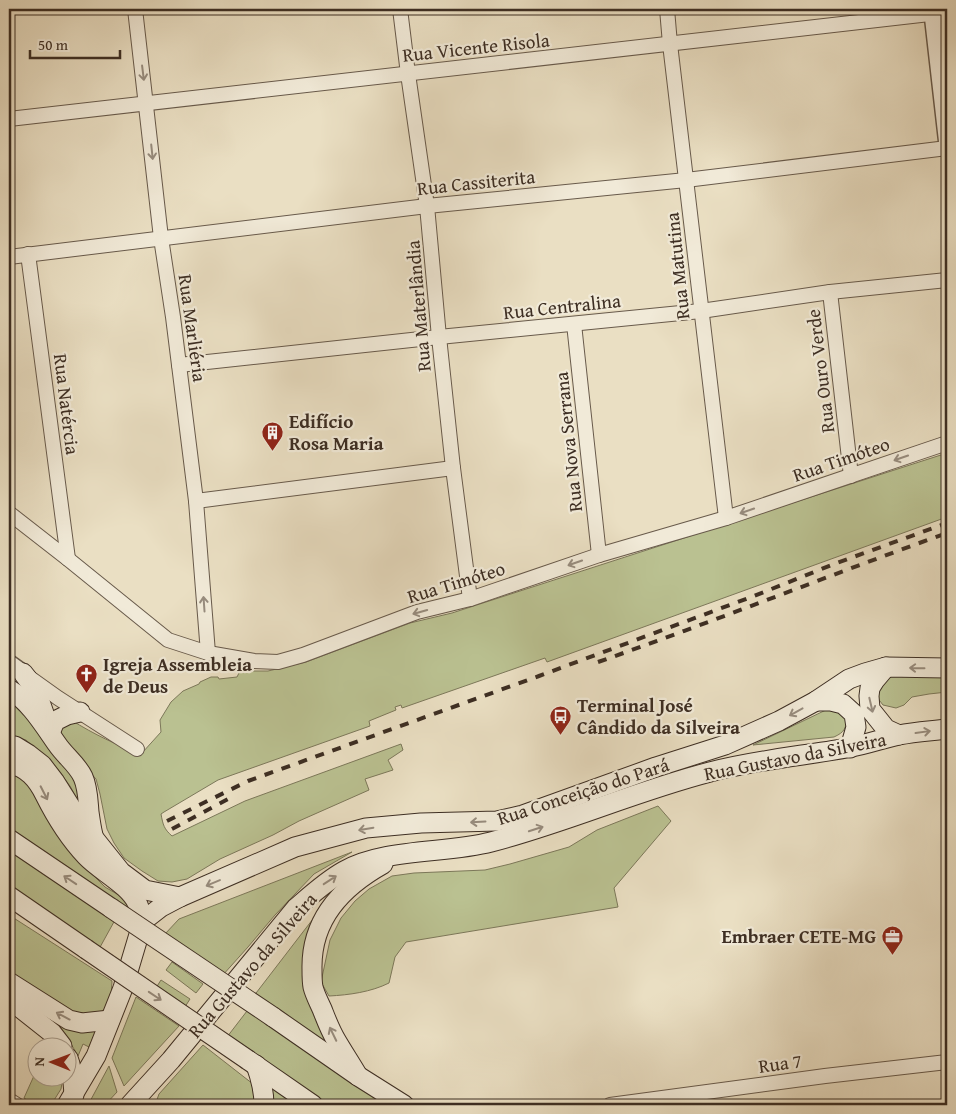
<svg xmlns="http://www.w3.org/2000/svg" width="956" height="1114" font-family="'Gentium Book Plus',serif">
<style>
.green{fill:#bac191;stroke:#7c785a}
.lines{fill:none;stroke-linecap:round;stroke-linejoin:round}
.minor-casing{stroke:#685a4b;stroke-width:16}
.tertiary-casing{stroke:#685a4b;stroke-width:19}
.secondary-casing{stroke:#3d2e23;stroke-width:21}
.minor{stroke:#f1ead8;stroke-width:14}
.tertiary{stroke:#f1ead8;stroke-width:16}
.secondary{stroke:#f1ead8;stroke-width:19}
.rail{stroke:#3d2e23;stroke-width:4;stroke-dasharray:9 9;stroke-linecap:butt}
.secondary-bridge-casing{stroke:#3d2e23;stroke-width:21;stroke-linecap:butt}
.secondary-bridge{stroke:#f1ead8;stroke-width:19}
.oneway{stroke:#978c7e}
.labels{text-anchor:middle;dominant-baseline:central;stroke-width:4.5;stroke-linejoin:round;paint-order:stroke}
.street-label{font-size:19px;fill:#3d2e23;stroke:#f1ead8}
.poi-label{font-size:19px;font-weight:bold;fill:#3d2e23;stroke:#f1ead8;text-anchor:start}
</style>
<rect width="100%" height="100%" fill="#eadfc3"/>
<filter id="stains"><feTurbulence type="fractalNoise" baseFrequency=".004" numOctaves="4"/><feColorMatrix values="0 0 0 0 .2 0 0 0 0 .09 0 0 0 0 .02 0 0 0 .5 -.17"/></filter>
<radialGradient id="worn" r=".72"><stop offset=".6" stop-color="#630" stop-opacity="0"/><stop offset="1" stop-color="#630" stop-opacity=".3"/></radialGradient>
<g class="green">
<path d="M947 453V517L547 662 545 658 402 708 401 705 395 707 396 710 369 721 370 726 218 780 164 812 161 814C163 825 164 829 172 836L245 801 401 744 403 750 388 760 393 770 365 779 369 790 299 821 273 835 220 859 187 879 172 882 158 881 142 871 124 858 114 843 107 829 100 794 96 779 62 742 58 731 71 720C94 734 117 746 142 753L161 732 160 720 171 702 183 691 199 684 200 682 211 677H218L219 679 237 677 240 671H268L306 662 410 623 452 613Z"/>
<polygon points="897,674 947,677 947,692 929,694 912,697 904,705 896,708 883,705 876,696 880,677"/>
<polygon points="9,696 73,771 87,817 70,786 56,767 26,740 9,735"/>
<path d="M828 709H836L847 717C846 728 845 732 834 737L753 745Z"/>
<polygon points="9,771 21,777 37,791 73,855 105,887 122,897 139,919 9,832"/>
<path d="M658 806 671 821 614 888 618 907 406 942 395 957 389 983C371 992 349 995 329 996L321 982 330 940 341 918 355 901 369 889 392 876 414 873 485 870 510 864 569 847 597 830Z"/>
<polygon points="9,849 115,920 99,949 9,887"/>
<polygon points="352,852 314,874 275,915 248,947 222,976 165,934 179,919"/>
<polygon points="326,902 310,937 334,1054 253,997"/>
<polygon points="9,915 112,981 111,999 103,1011 90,1017 77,1018 9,977"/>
<polygon points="172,962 203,984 196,993 166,970"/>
<polygon points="161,980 190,999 183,1010 154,991"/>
<polygon points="9,987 96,1031 89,1047 83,1044 78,1056 70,1042"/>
<polygon points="136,997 179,1026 124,1086 112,1058"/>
<polygon points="247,1011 389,1105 326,1105 227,1037"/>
<polygon points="203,1045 253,1084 259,1105 155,1105 159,1094"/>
<polygon points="109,1066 117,1092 105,1105 88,1105"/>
<polygon points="37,1069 38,1076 63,1077 61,1089 51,1105 35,1105 24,1098"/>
<polygon points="271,1081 298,1105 272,1105"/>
</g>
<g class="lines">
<defs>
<g id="minor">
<polyline points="135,9 161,238 173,317 196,501 208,653"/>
<polyline points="400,9 408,74 427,206 439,337 453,468 470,599"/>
<polyline points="667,9 670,44 726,518"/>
<path d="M9 119C322 83 635 49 947 12"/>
<polyline points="28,254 68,559"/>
<polyline points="9,257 427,206 686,180 947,148"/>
<polyline points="830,292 851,476"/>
<polyline points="574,324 599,555"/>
<polyline points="179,365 439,337 701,311 830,292 947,280"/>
<polyline points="196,501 453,468"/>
<polyline points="9,513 68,559 168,640 208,653 254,661 278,662 303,655 417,612 470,599 599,555 726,518 947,443"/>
<polyline points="30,678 58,698 137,749"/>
<polyline points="9,1100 17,1105"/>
<polyline points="610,1105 825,1076 947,1062"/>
</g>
<g id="tertiary">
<polyline points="932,9 947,141"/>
<polyline points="9,663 23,673"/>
</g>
<g id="secondary">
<polyline points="886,667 875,680 870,688 869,696 870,709 886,729 899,735"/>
<path d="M23 673C35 687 41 702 46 720"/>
<path d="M9 689C30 702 43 724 57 744 65 756 77 764 83 777 88 788 88 801 89 812 90 819 91 827 93 835"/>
<polyline points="816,701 831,701 843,704 854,714 856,727 850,748"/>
<polyline points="50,733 55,721 67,715 80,712"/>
<polyline points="9,745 15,746 28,754 42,765 55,782 77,817 121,872 145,890 180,897"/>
<path d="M9 764C27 767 37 779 45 795 56 817 69 838 86 856 100 871 129 885 137 903 140 908 141 915 143 921"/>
<polyline points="9,839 111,908"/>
<polyline points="9,896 86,949"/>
<polyline points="9,982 69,1020 82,1023 110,1020"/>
<polyline points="9,999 52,1033 62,1046"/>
<polyline points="273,1017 358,1076 404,1105"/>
<path d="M68 1058C73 1070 73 1082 74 1095"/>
<polyline points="248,1060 313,1105"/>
<path d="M256 1065C261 1079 264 1091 264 1105"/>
<path d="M358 1076C351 1064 343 1052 336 1040 330 1030 326 1019 322 1009 319 1002 315 995 313 987 312 982 312 975 312 969 311 919 342 887 383 864"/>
<polyline points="67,1105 96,1056 123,988 143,921 161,907 180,897 295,847 366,828 421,823 497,821 523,815 656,767 725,745 779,721 816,701 849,679 865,673 886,667 947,668"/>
<path d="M130 1105 171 1060 296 908C311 895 326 881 344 871 385 848 445 854 491 842 565 823 636 791 710 772 755 760 802 756 847 748 865 745 881 739 899 735 915 732 931 731 947 729"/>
</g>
</defs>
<use href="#minor" class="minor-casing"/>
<use href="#tertiary" class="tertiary-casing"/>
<use href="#secondary" class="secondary-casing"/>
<use href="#minor" class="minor"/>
<use href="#tertiary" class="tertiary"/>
<use href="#secondary" class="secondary"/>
<g class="rail">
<path d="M598 662C715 621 830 575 947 533"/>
<polyline points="167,821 248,781 539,676 754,596 834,564 947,523"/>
<polyline points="172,829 232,797"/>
</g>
<defs>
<g id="secondary-bridge">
<polyline points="111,908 273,1017"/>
<polyline points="86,949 248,1060"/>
</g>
</defs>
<use href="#secondary-bridge" class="secondary-bridge-casing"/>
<use href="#secondary-bridge" class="secondary-bridge"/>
</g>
<defs><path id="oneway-shaft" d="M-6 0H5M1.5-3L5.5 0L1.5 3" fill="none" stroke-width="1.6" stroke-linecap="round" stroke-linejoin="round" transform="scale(1.25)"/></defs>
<g class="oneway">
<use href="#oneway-shaft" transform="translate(143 73) rotate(83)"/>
<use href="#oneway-shaft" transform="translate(152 152) rotate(84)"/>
<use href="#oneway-shaft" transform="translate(901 458) rotate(161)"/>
<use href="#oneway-shaft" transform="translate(747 511) rotate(161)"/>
<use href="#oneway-shaft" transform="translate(575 563) rotate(161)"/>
<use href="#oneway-shaft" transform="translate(204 604) rotate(-94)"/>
<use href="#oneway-shaft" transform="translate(420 612) rotate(164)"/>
<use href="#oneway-shaft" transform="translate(917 668) rotate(-179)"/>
<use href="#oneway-shaft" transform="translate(871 705) rotate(77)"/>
<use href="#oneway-shaft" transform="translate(796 712) rotate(151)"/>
<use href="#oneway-shaft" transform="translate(923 732) rotate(-8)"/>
<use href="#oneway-shaft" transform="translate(44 793) rotate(63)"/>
<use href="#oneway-shaft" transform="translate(478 822) rotate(177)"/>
<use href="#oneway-shaft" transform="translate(366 829) rotate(170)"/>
<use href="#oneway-shaft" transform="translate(536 829) rotate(-18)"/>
<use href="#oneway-shaft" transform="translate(70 880) rotate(-146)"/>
<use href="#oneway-shaft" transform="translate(330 880) rotate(-33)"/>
<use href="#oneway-shaft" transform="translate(213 883) rotate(157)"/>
<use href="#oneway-shaft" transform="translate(155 996) rotate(34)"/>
<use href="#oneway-shaft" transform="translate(63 1016) rotate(-152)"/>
<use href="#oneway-shaft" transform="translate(333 1034) rotate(-116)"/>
</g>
<defs>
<symbol id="building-pin" viewBox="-11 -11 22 30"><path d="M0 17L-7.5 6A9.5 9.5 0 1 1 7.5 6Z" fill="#8f2418" stroke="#f1ead8"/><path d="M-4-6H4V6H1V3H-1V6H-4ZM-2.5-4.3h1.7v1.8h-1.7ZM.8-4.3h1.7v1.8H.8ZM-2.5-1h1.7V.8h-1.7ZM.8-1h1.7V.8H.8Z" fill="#fff"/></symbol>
<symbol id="church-pin" viewBox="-11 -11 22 30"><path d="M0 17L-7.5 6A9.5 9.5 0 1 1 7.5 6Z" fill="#8f2418" stroke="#f1ead8"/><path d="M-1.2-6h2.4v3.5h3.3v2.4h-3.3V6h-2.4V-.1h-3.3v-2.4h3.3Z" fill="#fff"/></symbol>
<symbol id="bus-pin" viewBox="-11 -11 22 30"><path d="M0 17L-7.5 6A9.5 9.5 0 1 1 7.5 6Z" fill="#8f2418" stroke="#f1ead8"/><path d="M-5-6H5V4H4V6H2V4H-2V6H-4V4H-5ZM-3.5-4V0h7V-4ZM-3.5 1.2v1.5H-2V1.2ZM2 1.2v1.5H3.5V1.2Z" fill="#fff"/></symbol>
<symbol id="office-pin" viewBox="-11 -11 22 30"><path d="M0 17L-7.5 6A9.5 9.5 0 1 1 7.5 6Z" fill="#8f2418" stroke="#f1ead8"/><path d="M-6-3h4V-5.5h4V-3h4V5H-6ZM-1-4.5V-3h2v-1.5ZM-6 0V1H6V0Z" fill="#fff"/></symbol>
</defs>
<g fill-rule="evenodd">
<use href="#building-pin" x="260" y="420" width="25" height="34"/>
<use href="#church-pin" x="74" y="662" width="25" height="34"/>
<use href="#bus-pin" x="548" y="704" width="25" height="34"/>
<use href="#office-pin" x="880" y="924" width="25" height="34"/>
</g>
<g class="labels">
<g class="street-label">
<text transform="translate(476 47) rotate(-6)">Rua Vicente Risola</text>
<text transform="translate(476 182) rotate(-6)">Rua Cassiterita</text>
<text transform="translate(677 266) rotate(-96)">Rua Matutina</text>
<text transform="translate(418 306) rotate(-95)">Rua Materlândia</text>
<text transform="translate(562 306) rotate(-6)">Rua Centralina</text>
<text transform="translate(193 328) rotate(82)">Rua Marliéria</text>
<text transform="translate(820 371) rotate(-97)">Rua Ouro Verde</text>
<text transform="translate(67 404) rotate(83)">Rua Natércia</text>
<text transform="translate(568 442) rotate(-96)">Rua Nova Serrana</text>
<text transform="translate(841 459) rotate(-19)">Rua Timóteo</text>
<text transform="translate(456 582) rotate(-17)">Rua Timóteo</text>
<text transform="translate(795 756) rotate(-11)">Rua Gustavo da Silveira</text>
<text transform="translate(583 791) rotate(-18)">Rua Conceição do Pará</text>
<text transform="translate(252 965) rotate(-49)">Rua Gustavo da Silveira</text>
<text transform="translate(780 1063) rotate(-8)">Rua 7</text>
</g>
<g class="poi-label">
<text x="289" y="421">Edifício<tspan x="289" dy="22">Rosa Maria</tspan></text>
<text x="103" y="664">Igreja Assembleia<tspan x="103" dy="22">de Deus</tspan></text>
<text x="577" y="705">Terminal José<tspan x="577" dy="22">Cândido da Silveira</tspan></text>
<text x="876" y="936" text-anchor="end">Embraer CETE-MG</text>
</g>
</g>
<rect width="956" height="1114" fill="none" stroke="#eadfc3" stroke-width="30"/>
<rect x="10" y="10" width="936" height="1094" fill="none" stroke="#3d2e23" stroke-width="2.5"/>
<rect x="15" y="15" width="926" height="1084" fill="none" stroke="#3d2e23"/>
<g transform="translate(52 1062) rotate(271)"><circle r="24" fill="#f1ead8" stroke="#a99f90"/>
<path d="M0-4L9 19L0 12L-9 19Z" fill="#8f2418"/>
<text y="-8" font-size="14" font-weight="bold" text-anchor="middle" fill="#3d2e23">N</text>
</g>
<path d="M30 50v8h90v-8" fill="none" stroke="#3d2e23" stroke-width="2.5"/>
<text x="38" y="50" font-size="15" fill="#3d2e23" stroke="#f1ead8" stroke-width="4" paint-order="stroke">50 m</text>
<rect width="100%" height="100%" filter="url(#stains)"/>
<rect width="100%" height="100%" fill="url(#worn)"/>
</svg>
